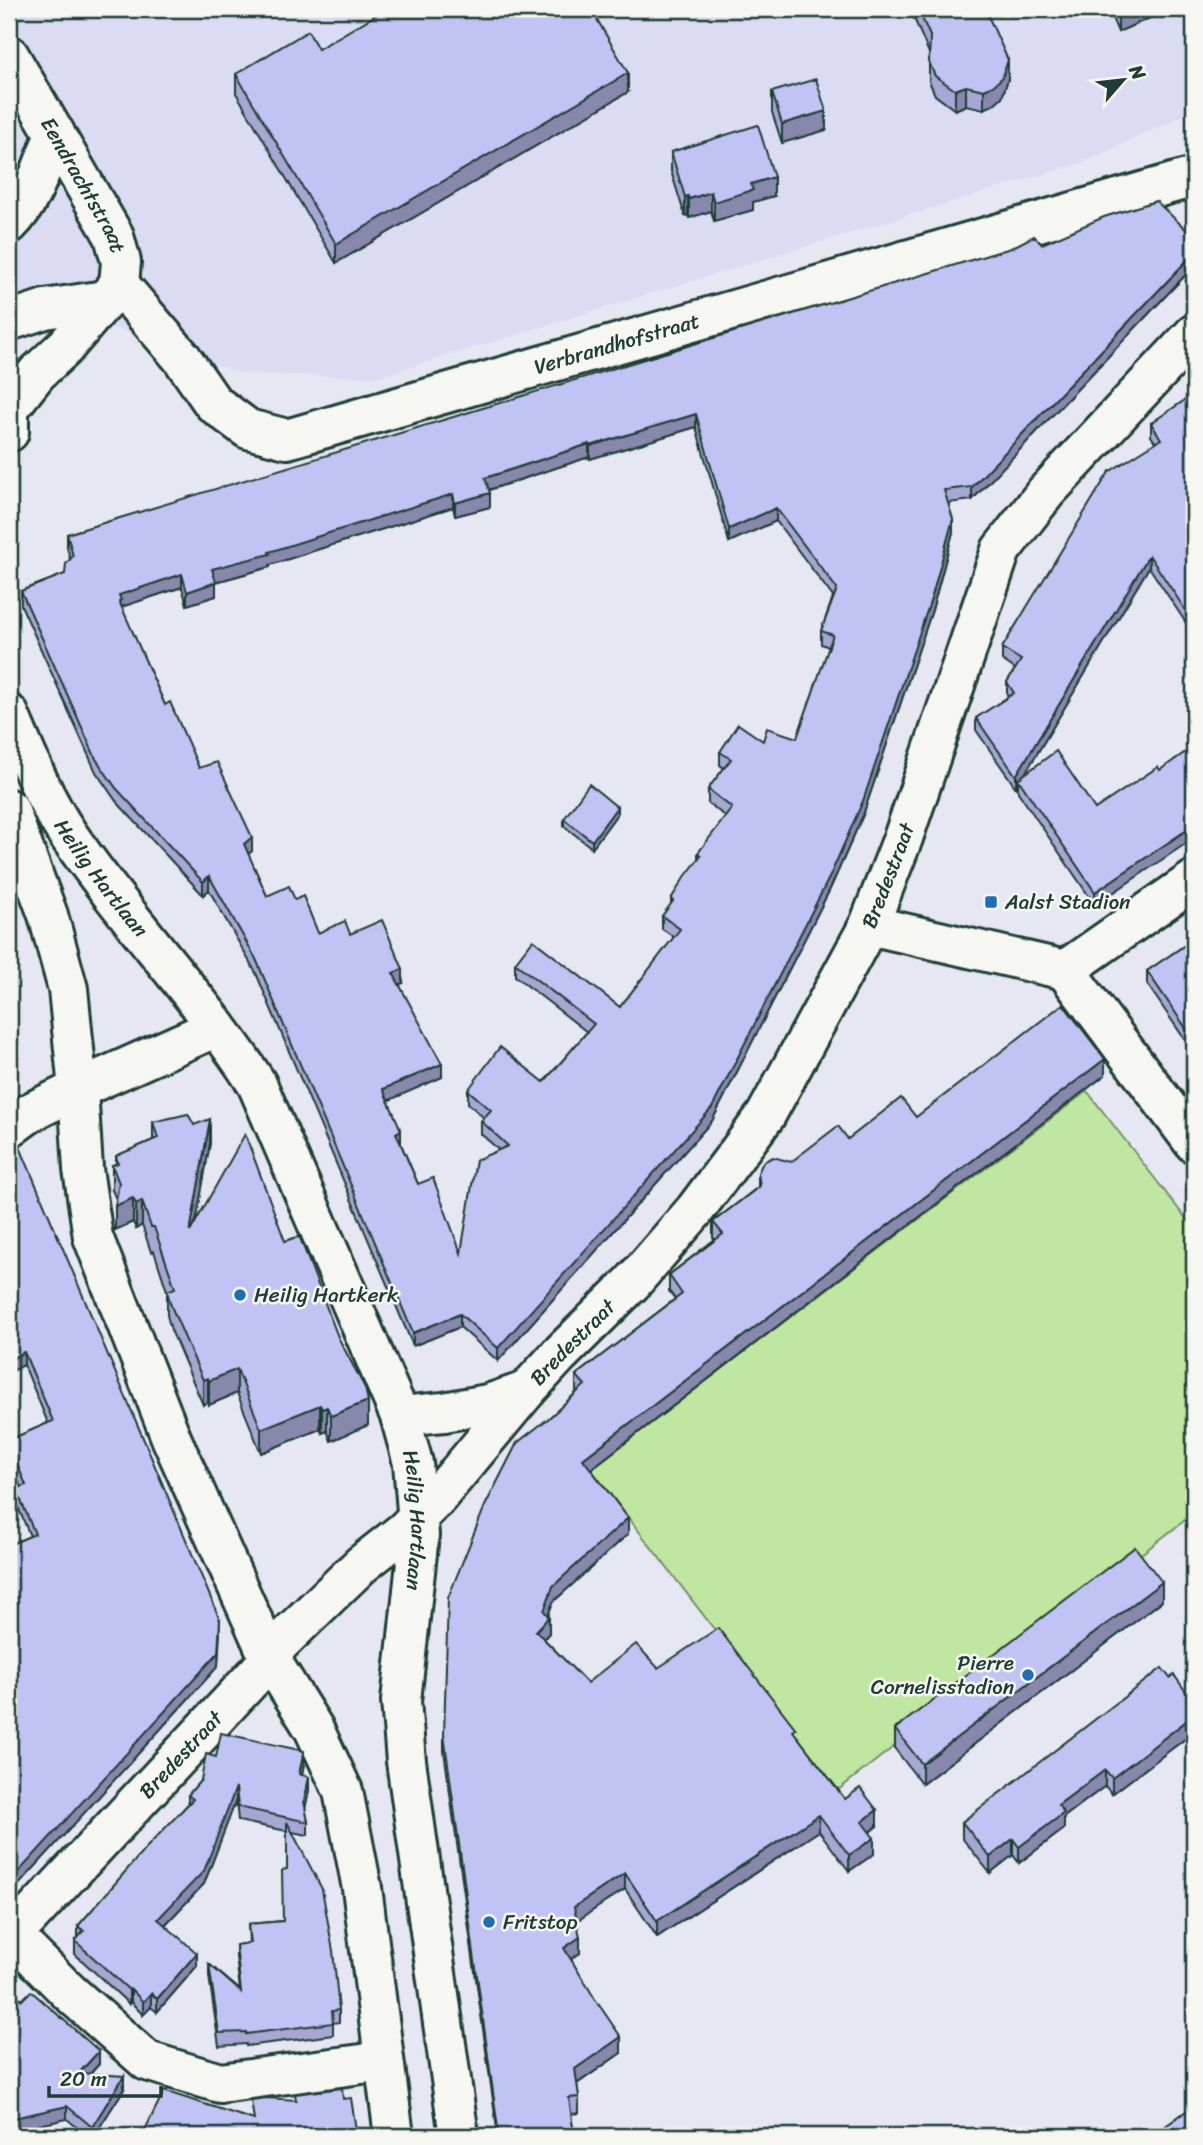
<svg xmlns="http://www.w3.org/2000/svg" width="1203" height="2145" font-family="Sriracha,sans-serif">
<style>
.built{fill:#dbdcf4}
.green{fill:#c0e7a1;stroke:#70926a;stroke-width:2}
.lines{fill:none;stroke-linecap:round;stroke-linejoin:round}
.street-casing{stroke:#1f3d34;stroke-width:44}
.primary-casing{stroke:#1f3d34;stroke-width:44}
.street{stroke:#f6f6f2;stroke-width:38}
.primary{stroke:#f6f6f2;stroke-width:38}
.wall{fill:#a6a8d3;stroke:#1f3d34;stroke-width:2;fill-rule:evenodd}
.shaded-wall{fill:#8788ac;stroke:#1f3d34;stroke-width:2}
.building{fill:#c1c3f5;stroke:#1f3d34;stroke-width:2;fill-rule:evenodd}
.poi-dot{fill:#1f6fb2;stroke:#f6f6f2;stroke-width:2.5}
.labels{text-anchor:middle;dominant-baseline:central;stroke-width:5;stroke-linejoin:round;paint-order:stroke}
.street-label{font-size:21px;fill:#1f3d34;stroke:#f6f6f2}
.poi-label{font-size:21px;fill:#1f3d34;stroke:#f6f6f2;text-anchor:start}
</style>
<rect width="100%" height="100%" fill="#e6e7f3"/>
<filter id="ink" filterUnits="userSpaceOnUse"><feTurbulence type="fractalNoise" baseFrequency=".0143" numOctaves="2"/><feDisplacementMap in="SourceGraphic" scale="14" xChannelSelector="R" yChannelSelector="G"/><feConvolveMatrix kernelMatrix="1 2 1 2 8 2 1 2 1" color-interpolation-filters="sRGB"/></filter>
<g filter="url(#ink)">
<polygon class="built" points="9,9 1194,9 1194,110 1087,161 377,377 243,374 9,290"/>
<polygon class="green" points="1087,1091 1194,1229 1194,1513 838,1790 591,1469"/>
<g class="lines">
<defs>
<g id="street">
<path id="s1" d="M9 55 114 236 121 262 119 284"/>
<path id="s2" d="M119 284 182 358 213 403 248 429 287 439 1187 179 1194 183"/>
<polyline points="9,321 45,309 105,300"/>
<polyline points="10,407 37,373 66,346 119,284"/>
<polyline points="869,925 1065,970 1194,1143"/>
<polyline points="1065,970 1194,880"/>
<polyline points="9,1128 31,1112 78,1089"/>
<polyline points="400,1416 444,1412 488,1404 526,1391"/>
<polyline points="9,1932 69,1992 147,2061 220,2083 384,2061"/>
<path id="s3" d="M9 1939 261 1669 280 1643 361 1565 404 1531 435 1500 526 1391 559 1355 632 1283 695 1210 766 1115 869 925 903 838 1001 550 1046 492 1194 334"/>
</g>
<g id="primary">
<path d="M9 224C33 201 43 164 55 133"/>
<polyline points="9,402 9,432"/>
<path id="s4" d="M9 714C26 754 43 797 67 833 126 920 200 996 257 1084L400 1416 413 1463 419 1535 401 1701 406 1761 459 2136"/>
<polyline points="9,809 48,915 68,989 78,1089 83,1169 93,1237 172,1440 269,1657 314,1729 343,1791 362,1888 394,2136"/>
<polyline points="78,1089 217,1027"/>
</g>
</defs>
<use href="#street" class="street-casing"/>
<use href="#primary" class="primary-casing"/>
<use href="#street" class="street"/>
<use href="#primary" class="primary"/>
</g>
<g class="wall">
<polygon points="910,9 985,9 1008,79 1002,97 993,105 984,109 966,105 955,110 935,95 929,81 929,53"/>
<polygon points="1108,9 1170,9 1118,32"/>
<polygon points="318,49 628,92 336,263 236,93 236,74"/>
<polygon points="772,92 826,130 782,143 772,112"/>
<polygon points="671,152 774,196 753,202 753,210 714,221 711,211 689,218 688,215 685,216 671,171"/>
<path d="M1194 237V266L972 500 948 503 953 532 932 610 863 815 830 889 712 1121 498 1361 460 1327 413 1346 256 973 209 890 203 895 116 801 96 772 21 605V591L65 574 70 559 67 547V534L1042 244ZM696 427 729 542 776 521 833 597 821 631V644L829 647 797 738 763 741 720 752V765L724 768 708 789V803L726 817 698 853V860L671 899V905L662 916V929L674 937 620 1007 515 963V976L587 1032 544 1082 468 1090V1103L484 1118 481 1121V1134L499 1150 461 1253 418 1184 401 1144V1143L388 1100 442 1077 399 984 403 983 350 934 318 933 295 900 267 896 248 854 252 851 199 768 165 705 121 607 182 587 187 605 216 596V582L270 567V565L313 551 453 507 455 516 490 507 489 490 589 457 590 459Z"/>
<polygon points="1194,407 1194,635 1149,567 1024,775 1095,809 1095,905 1018,792 1018,784 1016,788 976,730 976,718 1008,697 1007,695 1007,682 1015,669 1002,660 1002,648 1155,442 1151,436 1151,423"/>
<polygon points="617,814 592,848 564,826 564,819"/>
<polygon points="1194,939 1194,1053 1147,984 1147,971"/>
<polygon points="1105,1075 591,1469 628,1534 553,1602 548,1616 549,1633 544,1639 587,1683 658,1668 796,1735 845,1799 877,1826 870,1832 874,1854 849,1871 819,1831 657,1937 625,1889 577,1921 580,1953 571,1959 621,2053 577,2084 579,2097 579,2113 571,2114 574,2136 498,2136 444,1751 444,1735 549,1418 577,1392 576,1391 576,1375 675,1299 669,1291 669,1275 715,1239 713,1238 713,1222 758,1187 758,1173 791,1162 848,1139 916,1117"/>
<polygon points="153,1122 194,1125 210,1143 196,1220 285,1241 368,1425 331,1441 327,1431 322,1433 320,1429 261,1453 237,1393 209,1405 208,1402 203,1405 171,1330 167,1315 167,1291 154,1251 151,1252 142,1225 136,1229 133,1222 115,1230 116,1199 112,1190 112,1165 116,1164 116,1156 153,1140"/>
<polygon points="9,1155 220,1633 218,1666 14,1890 9,1884 9,1545 30,1536 16,1502 16,1489 21,1487 9,1458 9,1440 48,1423 24,1365"/>
<polygon points="1194,1498 1194,1514 1193,1512 1193,1499"/>
<polygon points="1162,1601 922,1784 895,1749 895,1729"/>
<polygon points="1170,1678 1194,1703 1194,1732 1112,1794 1105,1786 1064,1817 1064,1829 1019,1863 1013,1855 990,1873 962,1838 962,1822"/>
<polygon points="216,1757 304,1764 302,1775 309,1790 305,1808 308,1822 308,1835 292,1832 339,2010 339,2022 333,2023 333,2035 246,2046 246,2044 219,2046 209,1976 209,1964 240,1990 236,1957 236,1945 249,1943 248,1924 283,1921 287,1869 287,1831 238,1821 236,1800 204,1884 165,1925 197,1966 157,2012 151,2007 143,2015 131,2002 129,2004 75,1954 75,1941 78,1938 78,1926 188,1804 188,1795 201,1780"/>
<polygon points="22,2000 99,2064 90,2074 124,2089 94,2136 87,2136 67,2119"/>
</g>
<g class="shaded-wall">
<polygon points="1127,9 1170,9 1118,32 1118,13"/>
<polygon points="1008,60 1008,79 1002,97 993,105 984,109 984,90"/>
<polygon points="628,73 628,92 336,263 336,244"/>
<polygon points="966,86 966,105 955,110 955,90"/>
<polygon points="826,111 826,130 782,143 782,124"/>
<polygon points="774,177 774,196 753,202 753,210 714,221 714,202 751,184"/>
<polygon points="711,192 711,211 689,218 689,199"/>
<polygon points="688,196 688,215 685,216 685,197"/>
<polygon points="1194,253 1194,266 972,500 972,487"/>
<polygon points="696,414 696,427 590,459 590,446"/>
<polygon points="589,444 589,457 485,491 485,478"/>
<polygon points="490,493 490,507 455,516 455,503"/>
<polygon points="453,494 453,507 313,551 270,565 270,567 212,583 212,569"/>
<polygon points="776,508 776,521 729,542 729,529"/>
<polygon points="953,519 953,532 932,610 863,815 830,889 712,1121 498,1361 498,1348"/>
<polygon points="1149,555 1149,567 1020,782 1018,779 1018,784 1016,788 1016,776"/>
<polygon points="182,574 182,587 121,607 119,615 119,595"/>
<polygon points="216,582 216,596 187,605 187,592"/>
<polygon points="617,807 617,814 592,848 592,841"/>
<polygon points="1194,825 1194,838 1095,905 1095,892"/>
<polygon points="252,837 252,851 244,857 244,844"/>
<polygon points="209,876 209,890 203,895 203,882"/>
<polygon points="403,969 403,983 393,987 393,973"/>
<polygon points="1105,1059 1105,1075 583,1475 583,1459"/>
<polygon points="442,1064 442,1077 383,1103 383,1089"/>
<polygon points="210,1119 210,1143 190,1256 190,1232"/>
<polygon points="401,1130 401,1143 396,1146 396,1133"/>
<polygon points="133,1198 133,1222 115,1230 115,1206"/>
<polygon points="142,1201 142,1225 136,1229 136,1204"/>
<polygon points="460,1314 460,1327 413,1346 413,1333"/>
<polygon points="24,1352 24,1365 9,1373 9,1360"/>
<polygon points="237,1369 237,1393 209,1405 209,1381"/>
<polygon points="208,1378 208,1402 203,1405 203,1380"/>
<polygon points="368,1401 368,1425 331,1441 331,1416"/>
<polygon points="320,1405 320,1429 261,1453 261,1429"/>
<polygon points="327,1407 327,1431 322,1433 322,1409"/>
<polygon points="628,1518 628,1534 553,1602 546,1620 549,1617 549,1633 536,1647 536,1631 553,1586"/>
<polygon points="1162,1582 1162,1601 922,1784 922,1764"/>
<polygon points="220,1620 218,1666 14,1890 14,1877"/>
<polygon points="1194,1715 1194,1732 1112,1794 1112,1778"/>
<polygon points="304,1751 304,1764 299,1788 299,1774"/>
<polygon points="1105,1770 1105,1786 1064,1817 1064,1829 1019,1863 1019,1847 1058,1805"/>
<polygon points="309,1777 309,1790 304,1814 304,1801"/>
<polygon points="236,1787 236,1800 204,1884 158,1932 158,1919"/>
<polygon points="877,1810 877,1826 862,1837 862,1822"/>
<polygon points="819,1815 819,1831 657,1937 657,1921"/>
<polygon points="874,1838 874,1854 849,1871 849,1855"/>
<polygon points="1013,1839 1013,1855 990,1873 990,1857"/>
<polygon points="625,1873 625,1889 574,1923 574,1907"/>
<polygon points="580,1937 580,1953 564,1964 564,1948"/>
<polygon points="197,1953 197,1966 157,2012 157,1999"/>
<polygon points="131,1989 131,2002 129,2004 129,1990"/>
<polygon points="151,1993 151,2007 143,2015 143,2002"/>
<polygon points="621,2037 621,2053 575,2085 575,2069"/>
<polygon points="99,2051 99,2064 79,2086 79,2073"/>
<polygon points="124,2076 124,2089 94,2136 92,2136 92,2127"/>
<polygon points="67,2106 67,2119 9,2132 9,2119"/>
</g>
<g class="building">
<polygon points="386,9 591,9 628,73 336,244 236,74 308,31 318,49"/>
<polygon points="918,9 985,9 1008,60 1002,78 993,86 984,90 966,86 955,90 935,76 929,62 930,36"/>
<polygon points="1116,9 1127,9 1118,13"/>
<polygon points="816,79 826,111 782,124 772,92"/>
<polygon points="758,125 774,177 751,184 753,190 714,202 711,192 689,199 688,196 685,197 671,152"/>
<path d="M1156 201 1194 237V253L972 487 944 490 953 519 932 596 863 801 830 876 712 1108 498 1348 460 1314 413 1333 256 959 209 876 203 882 116 788 96 759 21 591 65 574 66 564 73 556 67 534 1011 248 1034 236 1042 244 1104 217ZM696 414 729 529 776 508 837 589 821 631 833 635 797 738 767 728 763 741 738 724 720 752 731 759 708 789 732 808 698 853 701 856 684 878 671 899 673 901 662 916 680 929 620 1007 533 940 515 963 594 1024 544 1082 500 1047 468 1090 491 1110 481 1121 508 1146 476 1160 461 1253 433 1178 418 1184 396 1133 401 1130 383 1089 442 1064 393 973 403 969 382 920 350 934 345 921 318 933 303 896 295 900 289 886 267 896 244 844 252 837 217 762 199 768 170 702 165 705 119 601 121 600 119 595 182 574 187 592 216 582 212 569 270 554 269 552 313 538 453 494 455 503 490 493 485 478 589 444 590 446Z"/>
<polygon points="1188,398 1194,407 1194,623 1149,555 1016,776 976,718 1014,693 1007,682 1021,660 1002,648 1109,472 1161,439 1151,423"/>
<polygon points="1194,746 1194,825 1095,892 1018,779 1056,751 1095,809 1158,767 1160,770"/>
<polygon points="589,784 617,807 592,841 564,819"/>
<polygon points="9,925 11,930 9,1019"/>
<polygon points="1194,939 1194,1040 1147,971"/>
<polygon points="1063,1004 1105,1059 583,1459 628,1518 553,1586 544,1611 549,1617 536,1631 587,1683 636,1644 658,1668 718,1628 796,1729 793,1731 845,1799 860,1788 877,1810 862,1822 874,1838 849,1855 819,1815 657,1921 625,1873 574,1907 580,1937 564,1948 595,1999 621,2037 575,2069 579,2097 569,2098 574,2136 499,2136 444,1735 448,1598 485,1506 517,1443 549,1418 585,1385 576,1375 682,1294 669,1275 723,1234 713,1222 760,1186 758,1173 763,1162 773,1157 791,1162 838,1126 848,1139 901,1098 916,1117"/>
<polygon points="188,1114 194,1125 210,1119 190,1232 245,1134 285,1241 297,1237 300,1238 338,1337 365,1388 368,1401 331,1416 327,1407 322,1409 320,1405 261,1429 237,1369 209,1381 208,1378 203,1380 171,1306 167,1291 175,1288 154,1227 151,1227 142,1201 136,1204 133,1198 115,1206 119,1183 112,1165 118,1163 116,1156 158,1138 153,1122"/>
<polygon points="20,1147 220,1620 218,1653 14,1877 9,1871 9,1545 35,1534 16,1489 26,1485 9,1445 9,1440 53,1421 24,1352 9,1360 9,1155"/>
<polygon points="1135,1547 1162,1582 922,1764 895,1729"/>
<polygon points="1162,1668 1170,1678 1174,1675 1194,1703 1194,1715 1112,1778 1105,1770 1058,1805 1064,1813 1019,1847 1013,1839 990,1857 962,1822"/>
<polygon points="221,1733 304,1751 299,1774 309,1777 304,1801 308,1822 238,1807 236,1787 204,1871 158,1919 197,1953 157,1999 151,1993 143,2002 131,1989 129,1990 75,1941 84,1931 78,1926 145,1849 193,1799 188,1795 201,1780 206,1754 216,1757"/>
<polygon points="287,1822 322,1889 333,1951 339,2010 332,2011 333,2023 246,2034 246,2032 219,2033 209,1964 241,1992 236,1945 250,1943 248,1924 283,1921 282,1870 287,1869"/>
<polygon points="31,1991 99,2051 79,2073 124,2076 92,2127 67,2106 9,2119 9,2003 17,1995 22,2000"/>
<polygon points="342,2088 343,2099 351,2098 357,2136 142,2136 164,2091 254,2120 251,2100 267,2098 296,2100 295,2094"/>
<polygon points="1193,2106 1194,2136 1163,2136 1159,2131"/>
</g>
</g>
<g class="poi-dot">
<rect x="984" y="895" width="14" height="14" rx="3.5"/>
<circle cx="240" cy="1295" r="7"/>
<circle cx="1028" cy="1675" r="7"/>
<circle cx="489" cy="1922" r="7"/>
</g>
<g class="labels">
<g class="street-label">
<text stroke="none"><textPath href="#s1" startOffset="150">Eendrachtstraat</textPath></text>
<text stroke="none"><textPath href="#s2" startOffset="579">Verbrandhofstraat</textPath></text>
<text stroke="none"><textPath href="#s3" startOffset="1390">Bredestraat</textPath></text>
<text stroke="none"><textPath href="#s4" startOffset="189">Heilig Hartlaan</textPath></text>
<text stroke="none"><textPath href="#s3" startOffset="822">Bredestraat</textPath></text>
<text stroke="none"><textPath href="#s4" startOffset="915">Heilig Hartlaan</textPath></text>
<text stroke="none"><textPath href="#s3" startOffset="252">Bredestraat</textPath></text>
</g>
<g class="poi-label">
<text x="1005" y="902">Aalst Stadion</text>
<text x="254" y="1295">Heilig Hartkerk</text>
<text x="1014" y="1663" text-anchor="end">Pierre<tspan x="1014" dy="24">Cornelisstadion</tspan></text>
<text x="503" y="1922">Fritstop</text>
</g>
</g>
<rect width="1203" height="2145" fill="none" stroke="#f6f6f2" stroke-width="35"/>
<rect x="18" y="18" width="1168" height="2110" fill="none" stroke="#1f3d34" stroke-width="2.5" filter="url(#ink)"/>
<g transform="translate(1123 80) rotate(62)" stroke="#f6f6f2" stroke-width="5" paint-order="stroke">
<path d="M0-5L12 26L0 18L-12 26Z" fill="#1f3d34"/>
<text y="-10" font-size="19" font-weight="bold" text-anchor="middle" fill="#1f3d34">N</text>
</g>
<path d="M49 2086v10h112v-10" fill="none" stroke="#1f3d34" stroke-width="3.5"/>
<text x="60" y="2086" font-size="21" fill="#1f3d34" stroke="#f6f6f2" stroke-width="5" paint-order="stroke">20 m</text>
</svg>
